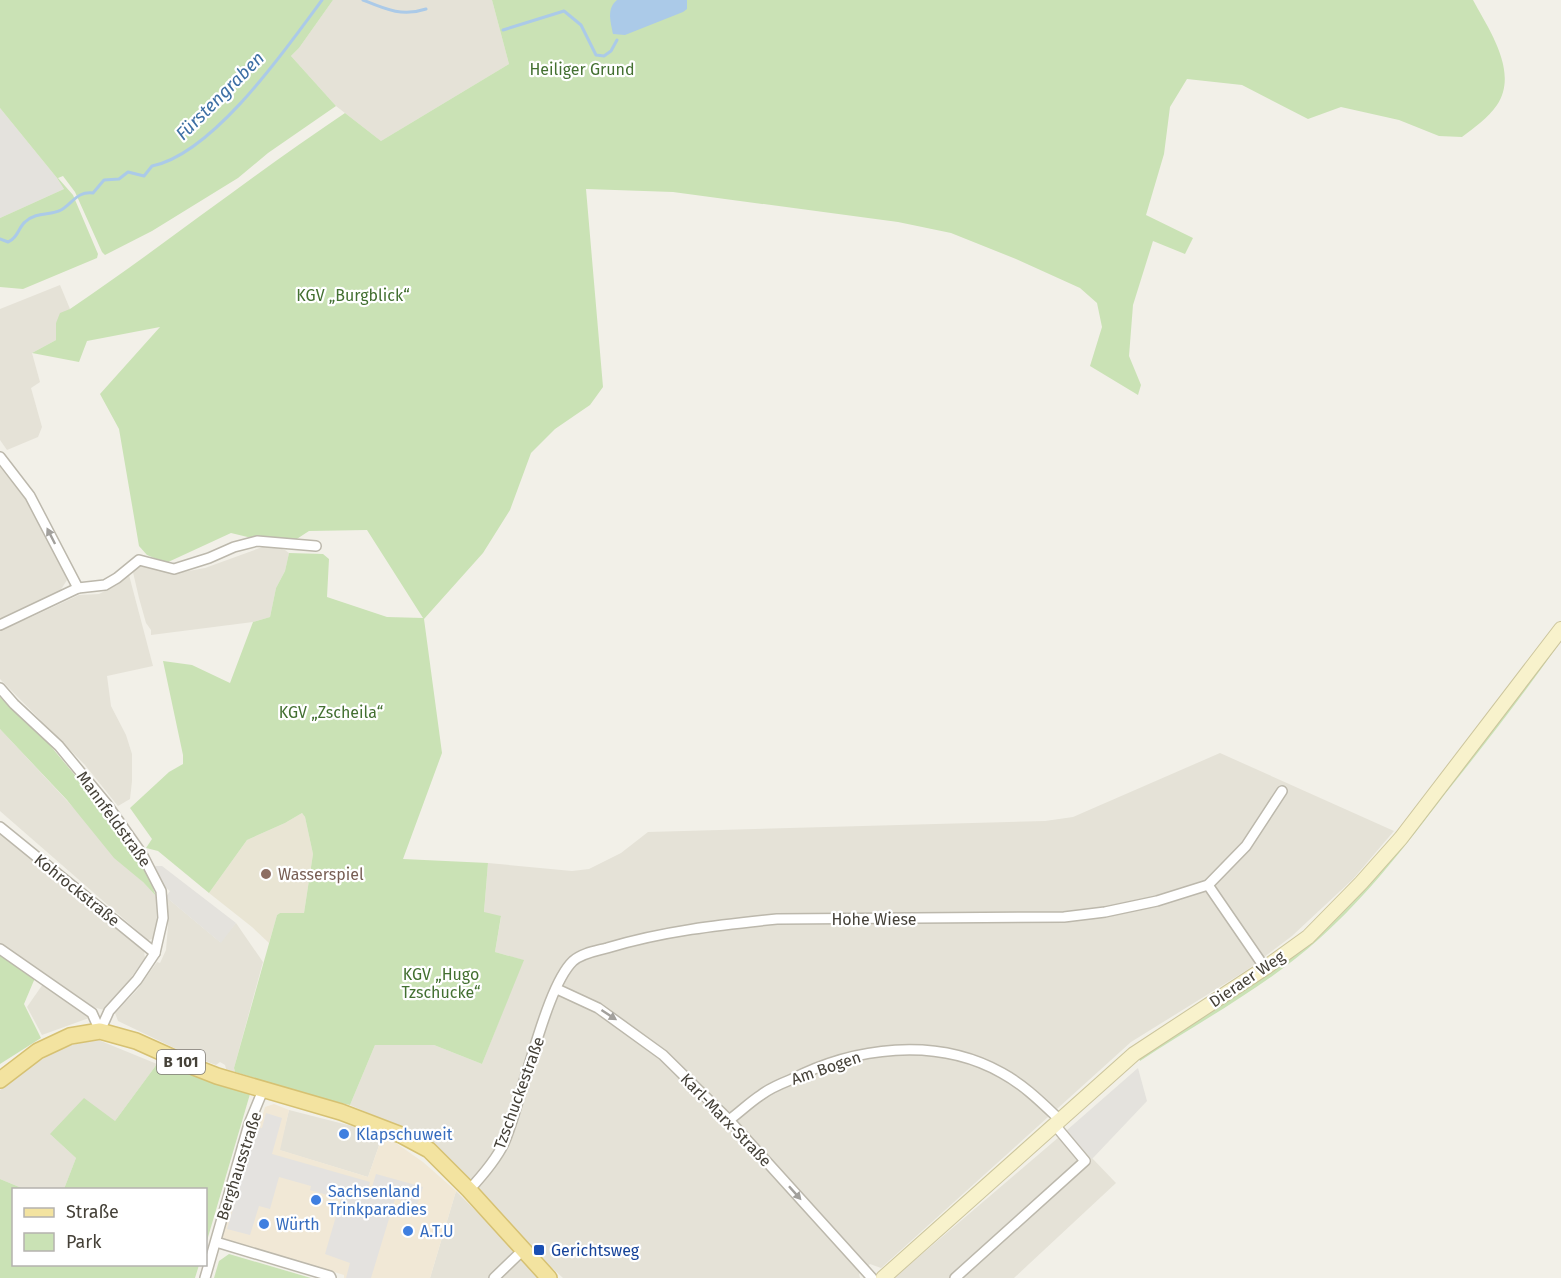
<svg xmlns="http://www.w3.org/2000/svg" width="1561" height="1278" font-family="'Fira Sans',sans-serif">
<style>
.residential{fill:#e5e2d7}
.commercial{fill:#f1e8d6}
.industrial{fill:#e4e2dd}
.education{fill:#e9e5d4}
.green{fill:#cae2b5}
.parking{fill:#e4e2df}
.water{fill:#abcae8}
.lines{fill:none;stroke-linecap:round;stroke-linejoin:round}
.stream{stroke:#abcae8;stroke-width:3}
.street-casing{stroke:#bcb8ac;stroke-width:12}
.secondary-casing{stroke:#ccc59d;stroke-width:16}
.primary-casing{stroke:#d6c172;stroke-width:18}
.street{stroke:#fff;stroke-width:9}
.secondary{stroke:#f8f2cc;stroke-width:14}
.primary{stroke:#f3e3a0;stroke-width:15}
.oneway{fill:#a2a09c}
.education-dot{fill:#8d6e63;stroke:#fff;stroke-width:2}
.shop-dot{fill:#3f7fe0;stroke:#fff;stroke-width:2}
.transit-dot{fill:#1a4fb4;stroke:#fff;stroke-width:2}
.labels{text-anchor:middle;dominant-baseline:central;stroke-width:4.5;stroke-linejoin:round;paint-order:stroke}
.shield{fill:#fff;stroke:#7d7a74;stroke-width:1.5}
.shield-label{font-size:15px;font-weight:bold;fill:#454138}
.park-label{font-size:16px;fill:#437031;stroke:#fff}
.street-label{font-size:16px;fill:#454138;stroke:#fff}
.education-label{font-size:16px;fill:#785e54;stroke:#fff;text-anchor:start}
.shop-label{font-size:16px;fill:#366cbe;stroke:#fff;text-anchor:start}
.transit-label{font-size:16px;fill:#164399;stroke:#fff;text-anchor:start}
.water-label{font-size:18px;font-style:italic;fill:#3d6fa4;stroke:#fff}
</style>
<rect width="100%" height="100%" fill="#f2f0e8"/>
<g class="residential">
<polygon points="333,0 492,0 509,64 381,141 336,106 291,56 299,48"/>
<polygon points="60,285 70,309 56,323 56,340 32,353 40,382 31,388 42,427 38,437 7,450 0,440 0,309"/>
<polygon points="0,463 27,497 50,540 67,580 60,591 0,619"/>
<polygon points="268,545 285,550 289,553 285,571 276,588 270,617 253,622 151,635 151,630 146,623 139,598 132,568 139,564 183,572 205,568"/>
<polygon points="129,575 153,666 107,676 111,706 126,735 132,754 132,781 130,799 118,806 85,765 0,679 0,629 27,619 79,595 99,594 117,585"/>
<polygon points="0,729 156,896 157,926 153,939 148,940 0,811"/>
<polygon points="1220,753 1394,831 1353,879 1292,936 1247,970 1131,1042 881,1268 870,1264 859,1274 860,1278 563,1278 400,1127 350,1105 375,1045 434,1045 482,1064 523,960 495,952 501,917 484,913 488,863 572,871 589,869 621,853 648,832 1045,821 1073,817"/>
<polygon points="0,826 144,951 145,958 117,997 104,1010 93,1007 0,944"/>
<polygon points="166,897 220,942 236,923 263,962 234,1068 235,1072 226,1069 225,1065 220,1062 216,1065 189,1055 118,1021 115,1013 137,990 157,962 160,963 166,950 168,926"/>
<polygon points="43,984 89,1018 42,1035 27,1007"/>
<polygon points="96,1039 157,1064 115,1121 51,1135 76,1158 64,1189 24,1189 0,1179 0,1090 23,1071 51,1054 64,1047"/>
<polygon points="289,1110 383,1134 368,1177 279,1150"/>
<polygon points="1066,1131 1116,1183 1014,1278 894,1278"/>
<polygon points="456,1191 507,1242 540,1278 430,1278"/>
</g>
<polygon class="commercial" points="274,1104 289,1110 280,1150 368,1177 383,1134 423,1162 456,1191 430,1278 344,1278 344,1275 220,1238 255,1123 261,1121 265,1107"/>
<g class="industrial">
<polygon points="0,108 57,178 64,189 0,218"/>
<polygon points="155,866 162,866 236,923 221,943 166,897 170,891 163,885"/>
<polygon points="1138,1068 1147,1101 1092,1159 1066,1131"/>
</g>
<polygon class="education" points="302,813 305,817 313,854 304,913 280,913 277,915 269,943 252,927 209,893 247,840 285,823"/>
<g class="green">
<polygon points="0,0 333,0 299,48 291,56 336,106 268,153 238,178 152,231 105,255 102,252 75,192 63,176 58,178 73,195 98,254 97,258 23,289 0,287 0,218 64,189 57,178 0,108"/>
<path d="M492 0H1473C1489 30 1519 72 1497 105 1488 118 1474 128 1462 137L1439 136 1399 120 1341 107 1308 119 1242 85 1187 79 1170 107 1164 154 1146 215 1193 238 1185 254 1153 241 1133 305 1129 356 1141 385 1138 395 1090 366 1102 327 1097 303 1080 288 1016 259 951 233 898 222 673 192 586 189 603 387 590 405 555 429 531 453 510 510 483 553 424 619 442 753 403 859 488 863 484 912 501 916 495 952 524 960 482 1064 434 1045H375L350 1105 315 1097 235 1072 234 1068 277 915 280 913H304L313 854 305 817 302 813 285 823 247 840 209 893 158 851 146 848 152 839 130 808 169 772 183 764V755L163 661 192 665 230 683 253 622 270 617 276 588 285 571 289 553 323 554 329 559 327 597 387 617 423 618 367 530 309 531 286 546 231 533 166 563 147 555 139 546 119 429 100 394 160 327 87 341 79 362 32 353 56 340V323L60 313 70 309C163 246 251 176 345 113L381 141 509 64Z"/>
<path d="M1561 636V641C1524 694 1485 744 1445 794 1407 844 1367 896 1320 938 1266 987 1200 1021 1140 1061L1138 1053 1304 945Z"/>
<polygon points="0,697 48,743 115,823 122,834 121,837 128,849 131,848 150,880 156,896 143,882 114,858 67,800 0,729"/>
<polygon points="0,955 35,978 24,1004 41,1038 0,1064"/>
<polygon points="157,1064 250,1094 206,1244 206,1190 64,1189 76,1158 50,1134 84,1098 115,1121"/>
<polygon points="0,1179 24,1189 14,1190 14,1264 199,1265 195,1278 0,1278"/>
<polygon points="229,1254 311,1278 214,1278 219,1261"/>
</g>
<polygon class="parking" points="266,1113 282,1118 272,1154 370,1182 368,1189 371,1190 376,1174 423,1187 417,1205 395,1199 371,1278 346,1278 350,1263 325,1254 341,1199 310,1190 311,1186 279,1177 270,1209 259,1206 250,1235 227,1229 257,1127 262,1128"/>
<path class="water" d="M617 0H687V9L683 12 625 35 613 34C611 22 606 9 617 0Z"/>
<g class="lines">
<g class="stream">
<path d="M363 0C385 9 402 17 426 9"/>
<polyline points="503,30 564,11 581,25 596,55 604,56 611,51 617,40"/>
<path d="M0 239 8 242C18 238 18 228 25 222 37 211 50 216 61 210 73 203 77 191 93 193L104 180 119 179 128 172 144 176 152 166C213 154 286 49 322 0"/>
</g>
<defs>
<g id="street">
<polyline points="0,457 30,496 78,588"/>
<polyline points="0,625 78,588 105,585 117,578 139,560 174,569 209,558 234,547 257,541 316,546"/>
<polyline points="0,688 14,704 59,746 106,803 142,854 161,891 163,918 155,953 137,980 109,1011 100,1031"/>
<polyline points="0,827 155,953"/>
<polyline points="1208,885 1265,968"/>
<polyline points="0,949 92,1013 100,1031"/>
<polyline points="557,989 598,1008 663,1055 729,1120 872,1278"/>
<path d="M729 1120C740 1112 750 1102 761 1095 770 1088 780 1084 790 1080 854 1047 936 1036 1002 1073 1024 1085 1041 1102 1059 1119"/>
<path d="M469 1190C482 1176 496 1160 504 1143 513 1122 518 1099 525 1078 535 1048 552 981 573 961 582 953 596 951 607 948 663 931 719 925 777 919L1064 917 1105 912 1157 901 1208 885 1246 846 1282 791"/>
<polyline points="216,1242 330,1276 331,1278"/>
<polyline points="205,1278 249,1124 263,1090"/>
<polyline points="494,1278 523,1250"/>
<polyline points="955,1278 1085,1161 1054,1124"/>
</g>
<polyline id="secondary" points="883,1278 1134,1054 1265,968 1308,937 1361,883 1401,838 1561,629"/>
<polyline id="primary" points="0,1080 38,1051 70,1036 100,1031 136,1041 194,1067 217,1076 341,1112 401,1135 429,1150 469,1190 549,1278"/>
</defs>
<use href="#street" class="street-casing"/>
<use href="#secondary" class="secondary-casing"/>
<use href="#primary" class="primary-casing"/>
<use href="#street" class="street"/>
<use href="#secondary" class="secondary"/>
<use href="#primary" class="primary"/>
</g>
<defs><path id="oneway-solid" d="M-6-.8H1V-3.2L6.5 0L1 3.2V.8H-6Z" transform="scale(1.5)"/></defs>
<g class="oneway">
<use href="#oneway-solid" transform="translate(51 536) rotate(-117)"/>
<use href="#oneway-solid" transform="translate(609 1015) rotate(33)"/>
<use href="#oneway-solid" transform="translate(795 1193) rotate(48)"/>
</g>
<circle class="education-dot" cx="266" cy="874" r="6"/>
<g class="shop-dot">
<circle cx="344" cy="1134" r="6"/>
<circle cx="316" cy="1200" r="6"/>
<circle cx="264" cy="1224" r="6"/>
<circle cx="408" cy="1231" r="6"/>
</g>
<rect class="transit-dot" x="533" y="1244" width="12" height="12" rx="3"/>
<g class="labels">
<rect class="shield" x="157" y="1050" width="48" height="24" rx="4.5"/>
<g class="shield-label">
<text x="181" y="1062">B 101</text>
</g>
<g class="park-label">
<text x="582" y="69">Heiliger Grund</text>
<text x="353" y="295">KGV „Burgblick“</text>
<text x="331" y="712">KGV „Zscheila“</text>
<text x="441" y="974">KGV „Hugo<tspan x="441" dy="18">Tzschucke“</tspan></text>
</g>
<g class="street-label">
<text transform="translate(114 819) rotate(54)">Mannfeldstraße</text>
<text transform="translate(77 890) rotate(39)">Kohrockstraße</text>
<text x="874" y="919">Hohe Wiese</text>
<text transform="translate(1247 979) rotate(-34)">Dieraer Weg</text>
<text transform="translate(826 1068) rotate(-19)">Am Bogen</text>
<text transform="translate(519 1093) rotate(-70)">Tzschuckestraße</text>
<text transform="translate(726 1120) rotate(46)">Karl-Marx-Straße</text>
<text transform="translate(239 1166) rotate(-72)">Berghausstraße</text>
</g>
<g class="education-label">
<text x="278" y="874">Wasserspiel</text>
</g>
<g class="shop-label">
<text x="356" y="1134">Klapschuweit</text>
<text x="328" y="1191">Sachsenland<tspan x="328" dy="18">Trinkparadies</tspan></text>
<text x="276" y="1224">Würth</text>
<text x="420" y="1231">A.T.U</text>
</g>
<g class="transit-label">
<text x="551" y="1250">Gerichtsweg</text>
</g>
<g class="water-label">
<text transform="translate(220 96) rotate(-45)">Fürstengraben</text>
</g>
</g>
<rect x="12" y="1188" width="195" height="78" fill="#ffffff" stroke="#b5b3af" stroke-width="1.5"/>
<rect x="24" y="1208" width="30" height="9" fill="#f3e3a0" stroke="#b5b3af" stroke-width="1.5"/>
<text x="66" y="1218" font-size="18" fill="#454138">Straße</text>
<rect x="24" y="1233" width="30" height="18" fill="#cae2b5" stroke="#b5b3af" stroke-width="1.5"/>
<text x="66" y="1248" font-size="18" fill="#454138">Park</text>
</svg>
